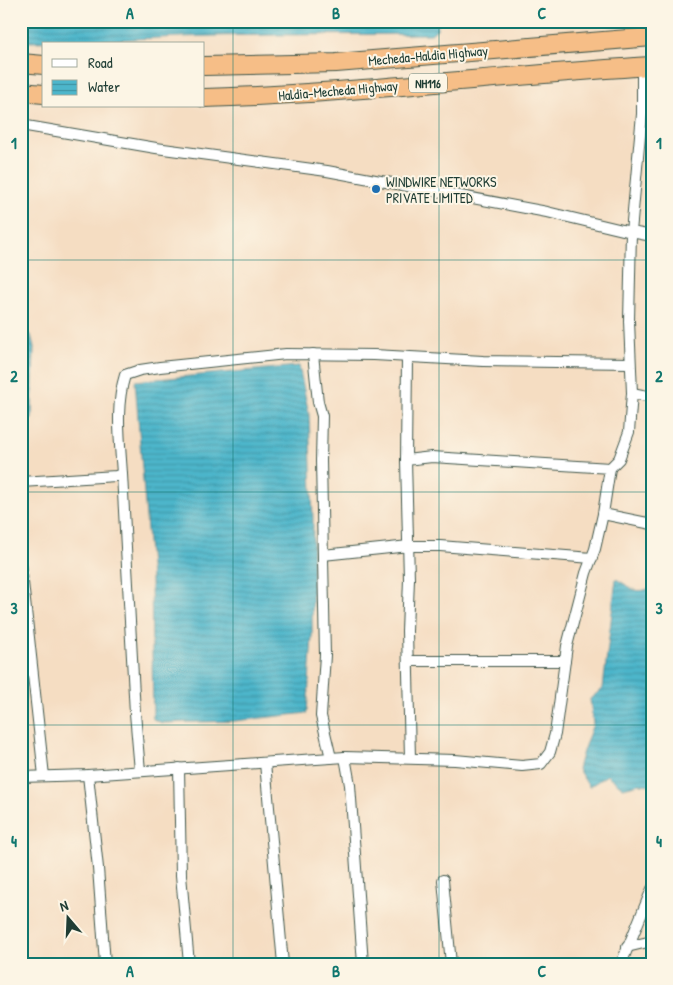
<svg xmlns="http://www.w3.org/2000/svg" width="673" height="985" font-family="'Patrick Hand',sans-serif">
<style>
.water{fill:url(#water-rules);stroke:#367a80}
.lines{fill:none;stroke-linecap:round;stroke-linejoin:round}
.minor-casing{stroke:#3f5549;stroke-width:12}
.trunk-casing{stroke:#3f5549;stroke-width:20}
.minor{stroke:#fff;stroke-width:10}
.trunk{stroke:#f6be87;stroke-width:18}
.grid{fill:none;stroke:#0f766e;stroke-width:1;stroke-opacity:0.55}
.poi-dot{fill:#1f6fb2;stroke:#fcf5e5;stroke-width:2}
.labels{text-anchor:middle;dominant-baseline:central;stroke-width:4;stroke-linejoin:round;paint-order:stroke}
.shield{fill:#fcf5e5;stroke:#617469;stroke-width:1}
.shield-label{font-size:12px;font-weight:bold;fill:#1f3d34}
.street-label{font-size:14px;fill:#1f3d34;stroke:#fcf5e5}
.poi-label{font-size:14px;fill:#1f3d34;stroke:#fcf5e5;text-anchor:start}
.neatline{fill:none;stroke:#0f766e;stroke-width:2}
.grid-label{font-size:16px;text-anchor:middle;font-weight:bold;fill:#0f766e}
</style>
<defs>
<pattern id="water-rules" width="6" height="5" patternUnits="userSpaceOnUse" patternTransform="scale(1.25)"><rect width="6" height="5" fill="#4db6cb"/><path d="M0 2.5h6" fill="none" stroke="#3f95a6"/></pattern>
</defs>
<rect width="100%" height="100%" fill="#fcf5e5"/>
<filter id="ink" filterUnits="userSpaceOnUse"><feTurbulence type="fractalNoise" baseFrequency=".02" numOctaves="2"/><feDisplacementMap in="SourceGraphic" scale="10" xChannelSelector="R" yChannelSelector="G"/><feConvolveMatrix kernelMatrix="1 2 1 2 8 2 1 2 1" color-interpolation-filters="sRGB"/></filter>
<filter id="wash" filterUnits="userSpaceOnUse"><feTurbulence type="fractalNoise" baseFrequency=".0096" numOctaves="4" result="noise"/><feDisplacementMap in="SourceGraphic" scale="20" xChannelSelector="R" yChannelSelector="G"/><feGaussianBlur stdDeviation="1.12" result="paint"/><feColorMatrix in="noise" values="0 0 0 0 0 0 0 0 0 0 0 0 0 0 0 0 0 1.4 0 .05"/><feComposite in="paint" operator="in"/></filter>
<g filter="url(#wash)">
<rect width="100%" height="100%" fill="#f5ddc2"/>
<g class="water">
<path d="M21 21H439L437 29 431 34C348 35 264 34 181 37 127 39 75 42 21 42Z"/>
<polygon points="21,330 31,335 34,347 32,419 23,425 21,428"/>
<polygon points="299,366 309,414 313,518 312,636 307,713 234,721 162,723 153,719 151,579 135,381"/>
<path d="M616 579C630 586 635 596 652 587V785L639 784 623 788 607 775 589 787 578 769 583 751 593 724 590 699 603 688Z"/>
</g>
</g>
<g filter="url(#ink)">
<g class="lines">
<defs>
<g id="minor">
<polyline points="642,66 642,114 631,232 652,236"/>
<polyline points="21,125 156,148 327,171 547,212 631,232 629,321 632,393 629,432 619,459 610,468 603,514 595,549 586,573 567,646 555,734 550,752 541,764 522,766 455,760 345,757 88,775 21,777"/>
<polyline points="313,354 318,402 322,416 321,461 325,655 321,716 331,758"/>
<polyline points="632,393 652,397"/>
<polyline points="406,460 407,357"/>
<polyline points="122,474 135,713 140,771"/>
<path d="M21 482 116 476 122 474C120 441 115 407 125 375L140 370 160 367 286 354 374 355 483 361 630 363"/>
<polyline points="603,514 652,524"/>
<polyline points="323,555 409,546 440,546 592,558"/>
<polyline points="21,564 44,776"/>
<polyline points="408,661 565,661"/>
<polyline points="345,757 350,785 363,964"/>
<polyline points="410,758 407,631 409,579 406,460 432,457 610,468"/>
<polyline points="265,763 283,964"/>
<polyline points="179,768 181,875 189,964"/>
<polyline points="88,775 98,868 105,964"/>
<polyline points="443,880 451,964"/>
<polyline points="627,947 652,941"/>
<polyline points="621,964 652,889"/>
</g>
<g id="trunk">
<polyline points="21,63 44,65"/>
<polyline points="204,66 336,63 652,37"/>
<polyline points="21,92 44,94"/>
<path d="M204 98C353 94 502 75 652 66"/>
</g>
</defs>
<use href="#minor" class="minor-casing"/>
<use href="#trunk" class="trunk-casing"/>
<use href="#minor" class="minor"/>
<use href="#trunk" class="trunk"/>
</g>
</g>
<path class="grid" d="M233 21V964M439 21V964M21 260H652M21 492H652M21 725H652"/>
<circle class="poi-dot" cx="376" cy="189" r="5"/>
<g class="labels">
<rect class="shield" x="409" y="73.5" width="38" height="19" rx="4"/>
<g class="shield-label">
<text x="428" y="83">NH116</text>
</g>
<g class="street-label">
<text transform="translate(428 55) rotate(-5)">Mecheda-Haldia Highway</text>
<text transform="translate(338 90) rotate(-5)">Haldia-Mecheda Highway</text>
</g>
<g class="poi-label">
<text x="386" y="181">WINDWIRE NETWORKS<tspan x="386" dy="16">PRIVATE LIMITED</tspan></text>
</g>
</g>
<rect width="673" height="985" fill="none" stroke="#fcf5e5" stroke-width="55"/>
<rect x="42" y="42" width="162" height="65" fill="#fcf5e5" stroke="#a4ab9e"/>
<rect x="52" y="59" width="25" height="8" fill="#ffffff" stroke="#a4ab9e"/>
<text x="88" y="68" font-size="15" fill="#1f3d34">Road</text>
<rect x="52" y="80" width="25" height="15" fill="url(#water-rules)" stroke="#a4ab9e"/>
<text x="88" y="92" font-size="15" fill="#1f3d34">Water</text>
<g transform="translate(68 918) rotate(341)" stroke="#fcf5e5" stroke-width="4" paint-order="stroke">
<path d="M0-4L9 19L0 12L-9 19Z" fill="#1f3d34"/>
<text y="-8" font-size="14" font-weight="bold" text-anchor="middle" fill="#1f3d34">N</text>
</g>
<rect x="28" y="28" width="618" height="930" class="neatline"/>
<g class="grid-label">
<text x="130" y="19">A</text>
<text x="336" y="19">B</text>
<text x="542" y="19">C</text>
<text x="14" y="149">1</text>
<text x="659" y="149">1</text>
<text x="14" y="382">2</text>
<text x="659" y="382">2</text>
<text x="14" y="614">3</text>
<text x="659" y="614">3</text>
<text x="14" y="847">4</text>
<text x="659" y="847">4</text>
<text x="130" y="977">A</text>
<text x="336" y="977">B</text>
<text x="542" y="977">C</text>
</g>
</svg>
